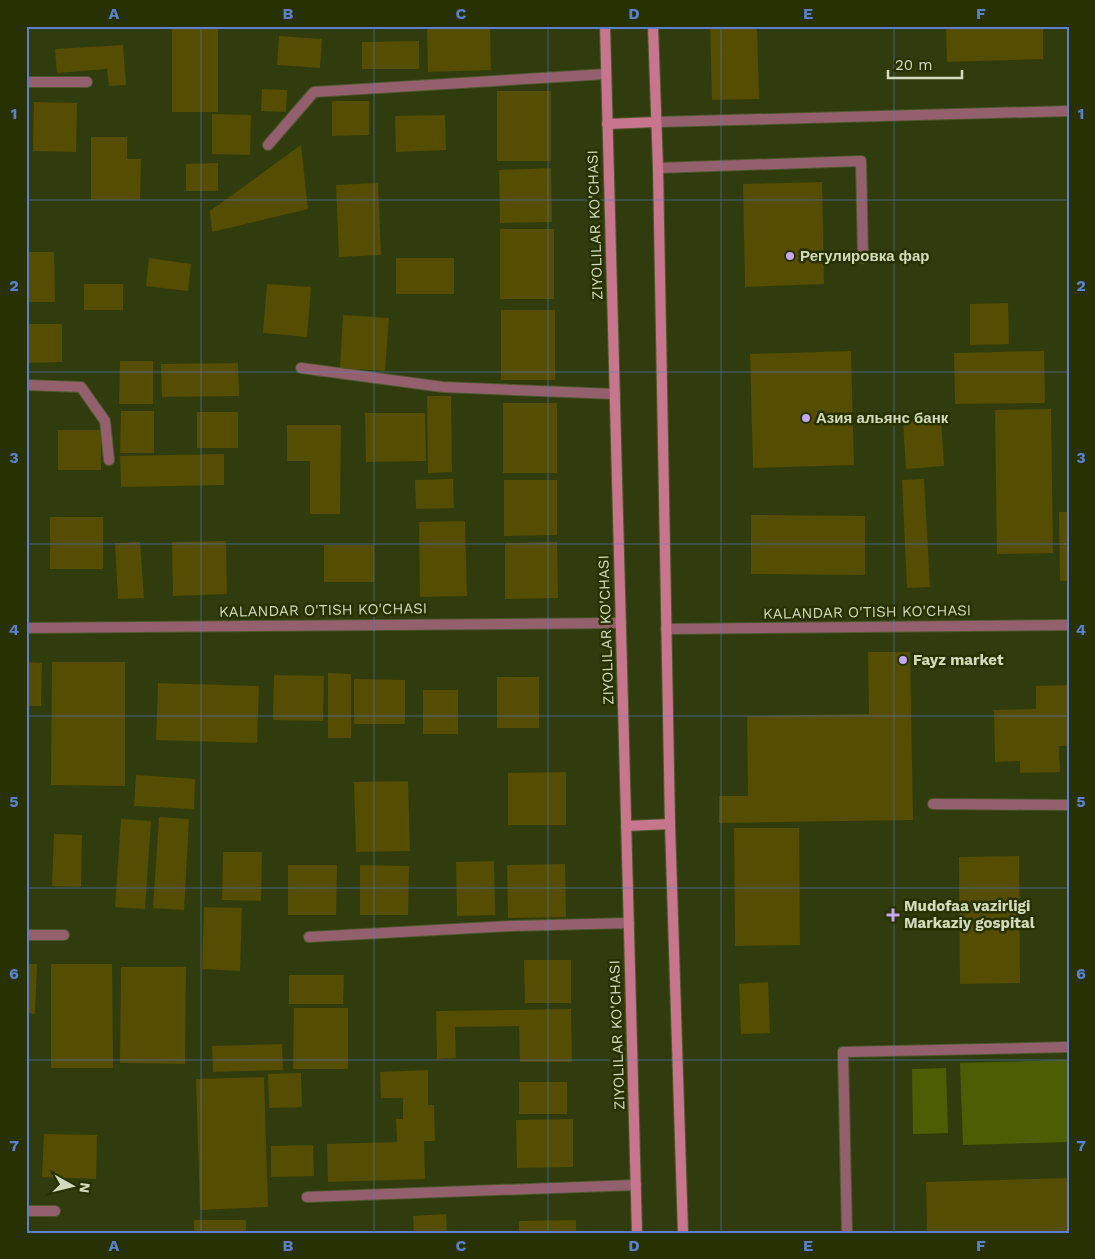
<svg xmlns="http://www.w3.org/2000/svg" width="1095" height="1259" font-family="'Work Sans',sans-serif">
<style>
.green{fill:#4c5e04}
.building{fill:#554d01}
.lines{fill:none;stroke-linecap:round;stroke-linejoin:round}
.lane-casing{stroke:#4d592c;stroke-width:12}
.street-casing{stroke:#4d592c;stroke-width:12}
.secondary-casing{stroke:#4d592c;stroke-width:12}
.lane{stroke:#94606e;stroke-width:10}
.street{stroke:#94606e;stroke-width:10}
.secondary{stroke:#c7768d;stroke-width:10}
.grid{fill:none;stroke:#5c80ce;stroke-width:1;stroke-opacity:0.55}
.poi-dot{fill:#c4a7f1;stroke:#273102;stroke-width:2}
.labels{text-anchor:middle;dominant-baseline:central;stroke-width:5;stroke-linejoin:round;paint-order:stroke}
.street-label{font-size:15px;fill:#d1dcbc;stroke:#273102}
.poi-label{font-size:15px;font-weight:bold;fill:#d1dcbc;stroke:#273102;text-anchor:start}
.neatline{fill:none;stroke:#5c80ce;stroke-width:2}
.grid-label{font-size:16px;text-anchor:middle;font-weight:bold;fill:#5c80ce}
</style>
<rect width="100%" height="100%" fill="#303c0d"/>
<g class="green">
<polygon points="1069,1060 1069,1142 963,1145 960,1063"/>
<polygon points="946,1068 948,1133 913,1134 912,1069"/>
</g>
<g class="building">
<rect x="172" y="26" width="46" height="86"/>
<polygon points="427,26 490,26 491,70 428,72"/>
<polygon points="710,26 757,26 759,99 712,100"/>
<polygon points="946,26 1043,26 1043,59 947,62"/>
<polygon points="279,36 322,39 320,68 277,65"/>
<polygon points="419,41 419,69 362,69 362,42"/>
<polygon points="123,45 126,85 109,86 107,69 57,73 55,49"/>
<polygon points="262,89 287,90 286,112 261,111"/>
<rect x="497" y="91" width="54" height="70"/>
<polygon points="332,101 369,101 369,135 332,136"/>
<polygon points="34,102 77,103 76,152 33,151"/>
<polygon points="212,114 251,115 250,155 212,154"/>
<polygon points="445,115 446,150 396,152 395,116"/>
<polygon points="91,137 127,137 127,159 141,159 140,200 91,200"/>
<polygon points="301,145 308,209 212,232 210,211"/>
<polygon points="218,163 218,191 186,191 186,164"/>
<polygon points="551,168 552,222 500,223 499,170"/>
<polygon points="822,182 824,284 745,287 743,184"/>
<polygon points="378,183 381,255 339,257 336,185"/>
<rect x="500" y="229" width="54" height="70"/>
<polygon points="26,252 54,252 55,302 26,302"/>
<polygon points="149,258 191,264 188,291 146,286"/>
<rect x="396" y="258" width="58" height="36"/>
<rect x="84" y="284" width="39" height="26"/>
<polygon points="267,284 311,287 307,337 263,333"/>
<polygon points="1008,303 1009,344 970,345 970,304"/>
<rect x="501" y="310" width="54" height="70"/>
<polygon points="343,315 389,318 385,371 340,368"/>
<polygon points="26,324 62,324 62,362 26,363"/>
<polygon points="851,351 854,465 753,468 750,354"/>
<polygon points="1044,351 1045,403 955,404 954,353"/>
<polygon points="120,361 153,361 153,404 119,404"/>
<polygon points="238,363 239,396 162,397 161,364"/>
<polygon points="427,396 451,396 452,472 428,473"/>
<rect x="503" y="403" width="54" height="70"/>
<polygon points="1051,409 1053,553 997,554 995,410"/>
<polygon points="121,411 154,411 154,453 120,453"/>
<rect x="197" y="412" width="41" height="36"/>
<polygon points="365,413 425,413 426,461 366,462"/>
<polygon points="941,418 944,466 906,469 903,421"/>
<polygon points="287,425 341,425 340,514 310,514 310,461 287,461"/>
<rect x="58" y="430" width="43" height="40"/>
<polygon points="224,454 224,485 121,487 120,456"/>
<polygon points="453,479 454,508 416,509 415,480"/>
<polygon points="924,479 930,587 907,588 902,480"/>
<polygon points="504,480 557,480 557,535 504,536"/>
<polygon points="1059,512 1069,512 1069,581 1060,581"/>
<polygon points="751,515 865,516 865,575 751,574"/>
<rect x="50" y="517" width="53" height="52"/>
<polygon points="465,521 467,596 420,597 419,522"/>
<polygon points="226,541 227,594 173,596 172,542"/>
<polygon points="140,542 144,598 118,599 115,543"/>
<polygon points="557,542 558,598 505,599 505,543"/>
<rect x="324" y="545" width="50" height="37"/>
<polygon points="868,652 910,652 913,820 719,823 719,796 748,796 747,716 869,714"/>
<polygon points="26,662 42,663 41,706 26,706"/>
<polygon points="52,662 125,662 125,786 51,785"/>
<polygon points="328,673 351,674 351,738 328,738"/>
<polygon points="274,675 324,676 323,721 273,720"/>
<rect x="497" y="677" width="42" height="51"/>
<polygon points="354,679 405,680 405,724 354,724"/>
<polygon points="158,683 259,686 257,743 156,740"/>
<polygon points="1069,685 1069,746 1059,746 1060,772 1020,773 1020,761 995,762 994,710 1036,709 1036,686"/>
<rect x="423" y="690" width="35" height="44"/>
<polygon points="566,772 566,825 508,825 508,773"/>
<polygon points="136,775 195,779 194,809 134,806"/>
<polygon points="408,781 410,851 356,852 354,782"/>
<polygon points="159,817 189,819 184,910 153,908"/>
<polygon points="121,819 151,821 145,909 115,907"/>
<polygon points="734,828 799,828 800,945 735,946"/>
<polygon points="54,834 82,835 81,887 52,886"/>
<polygon points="223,852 262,852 261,901 222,900"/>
<polygon points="1019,856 1020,983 960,984 959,857"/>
<polygon points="494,861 495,915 457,916 456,862"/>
<polygon points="565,864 566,917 508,918 507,865"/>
<polygon points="288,865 337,865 336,915 288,915"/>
<polygon points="360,865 409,866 408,915 360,915"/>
<polygon points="204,907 242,908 240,971 202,969"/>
<polygon points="524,960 571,960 571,1003 525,1003"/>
<polygon points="26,964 37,964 35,1014 26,1013"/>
<polygon points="51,964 112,964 113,1068 51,1068"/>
<polygon points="121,967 186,967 185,1064 120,1063"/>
<polygon points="289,975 344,975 343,1004 289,1004"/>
<polygon points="768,982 770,1033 741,1034 739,984"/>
<polygon points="294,1008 348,1008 348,1069 293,1069"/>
<polygon points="571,1009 572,1062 520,1062 519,1026 455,1027 456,1058 437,1059 436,1011"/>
<polygon points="282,1044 283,1070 213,1072 212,1046"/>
<polygon points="428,1070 428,1105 434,1105 435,1141 424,1141 425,1179 328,1182 327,1144 397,1142 396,1119 403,1119 403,1098 381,1098 380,1072"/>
<polygon points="301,1073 302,1107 269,1108 268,1074"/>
<polygon points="264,1077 268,1207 200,1210 196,1079"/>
<rect x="519" y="1082" width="48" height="32"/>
<polygon points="573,1119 573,1167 517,1168 516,1120"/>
<polygon points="44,1134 97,1135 96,1179 42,1177"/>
<polygon points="313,1145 314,1176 271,1177 271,1146"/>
<polygon points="1069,1178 1069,1233 927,1233 926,1182"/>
<polygon points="446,1214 447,1233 414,1233 413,1216"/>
<rect x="194" y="1220" width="52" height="13"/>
<polygon points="576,1220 576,1233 519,1233 519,1221"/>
</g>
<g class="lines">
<defs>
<g id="lane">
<polyline points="26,82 87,82"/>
<polyline points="656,122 1069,111"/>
<polyline points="268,145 314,92 606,74"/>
<polyline points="658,168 861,161 863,258"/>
<polyline points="301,368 443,387 615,394"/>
<polyline points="26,385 81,387 105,421 109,460"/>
<polyline points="933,804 1069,805"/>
<polyline points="26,935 64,935"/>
<polyline points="309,937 511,926 629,923"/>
<polyline points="307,1197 636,1185"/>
<polyline points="26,1211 55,1211"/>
<polyline points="847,1233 843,1052 1069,1047"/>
</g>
<g id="street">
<polyline points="26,628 621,623"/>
<polyline points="666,629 1069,625"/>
</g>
<g id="secondary">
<polyline points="605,26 637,1233"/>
<polyline points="653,26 658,168 670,824 683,1233"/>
<polyline points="607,124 656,122"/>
<polyline points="626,826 670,824"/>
</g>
</defs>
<use href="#lane" class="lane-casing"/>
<use href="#street" class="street-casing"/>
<use href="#secondary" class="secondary-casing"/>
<use href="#lane" class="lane"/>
<use href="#street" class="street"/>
<use href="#secondary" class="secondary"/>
</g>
<path class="grid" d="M201 26V1233M374 26V1233M548 26V1233M721 26V1233M894 26V1233M26 200H1069M26 372H1069M26 544H1069M26 716H1069M26 888H1069M26 1060H1069"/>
<g class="poi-dot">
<circle cx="790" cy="256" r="5"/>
<circle cx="806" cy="418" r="5"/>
<circle cx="903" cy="660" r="5"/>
<path d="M890.5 907.5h5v5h5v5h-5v5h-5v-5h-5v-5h5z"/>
</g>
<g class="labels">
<g class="street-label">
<text transform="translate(595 225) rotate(-92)">ZIYOLILAR KO'CHASI</text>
<text transform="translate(323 610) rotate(-1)">KALANDAR O'TISH KO'CHASI</text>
<text transform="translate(867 612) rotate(-1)">KALANDAR O'TISH KO'CHASI</text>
<text transform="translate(606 630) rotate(-92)">ZIYOLILAR KO'CHASI</text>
<text transform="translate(617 1035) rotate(-92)">ZIYOLILAR KO'CHASI</text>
</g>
<g class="poi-label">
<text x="800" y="256">Регулировка фар</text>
<text x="816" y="418">Азия альянс банк</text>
<text x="913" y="660">Fayz market</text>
<text x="904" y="906">Mudofaa vazirligi<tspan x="904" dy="17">Markaziy gospital</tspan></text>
</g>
</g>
<rect width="1095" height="1259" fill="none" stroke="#273102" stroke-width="55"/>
<g transform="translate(72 1186) rotate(98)" stroke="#273102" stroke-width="4" paint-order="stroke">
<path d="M0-4L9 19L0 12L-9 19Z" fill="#d1dcbc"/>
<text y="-8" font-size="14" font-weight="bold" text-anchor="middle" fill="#d1dcbc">N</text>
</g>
<path d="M888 70v8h74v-8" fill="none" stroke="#d1dcbc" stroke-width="2.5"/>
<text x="895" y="70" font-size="15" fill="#d1dcbc" stroke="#273102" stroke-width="4" paint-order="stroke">20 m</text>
<rect x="28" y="28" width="1040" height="1204" class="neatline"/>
<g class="grid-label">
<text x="114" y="19">A</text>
<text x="288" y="19">B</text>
<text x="461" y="19">C</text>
<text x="634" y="19">D</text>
<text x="808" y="19">E</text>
<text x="981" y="19">F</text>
<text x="14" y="119">1</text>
<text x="1081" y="119">1</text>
<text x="14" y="291">2</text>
<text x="1081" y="291">2</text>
<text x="14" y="463">3</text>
<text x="1081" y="463">3</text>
<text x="14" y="635">4</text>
<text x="1081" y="635">4</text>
<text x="14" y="807">5</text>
<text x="1081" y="807">5</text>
<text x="14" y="979">6</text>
<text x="1081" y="979">6</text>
<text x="14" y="1151">7</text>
<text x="1081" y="1151">7</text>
<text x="114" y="1251">A</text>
<text x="288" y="1251">B</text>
<text x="461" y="1251">C</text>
<text x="634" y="1251">D</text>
<text x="808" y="1251">E</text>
<text x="981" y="1251">F</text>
</g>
</svg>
